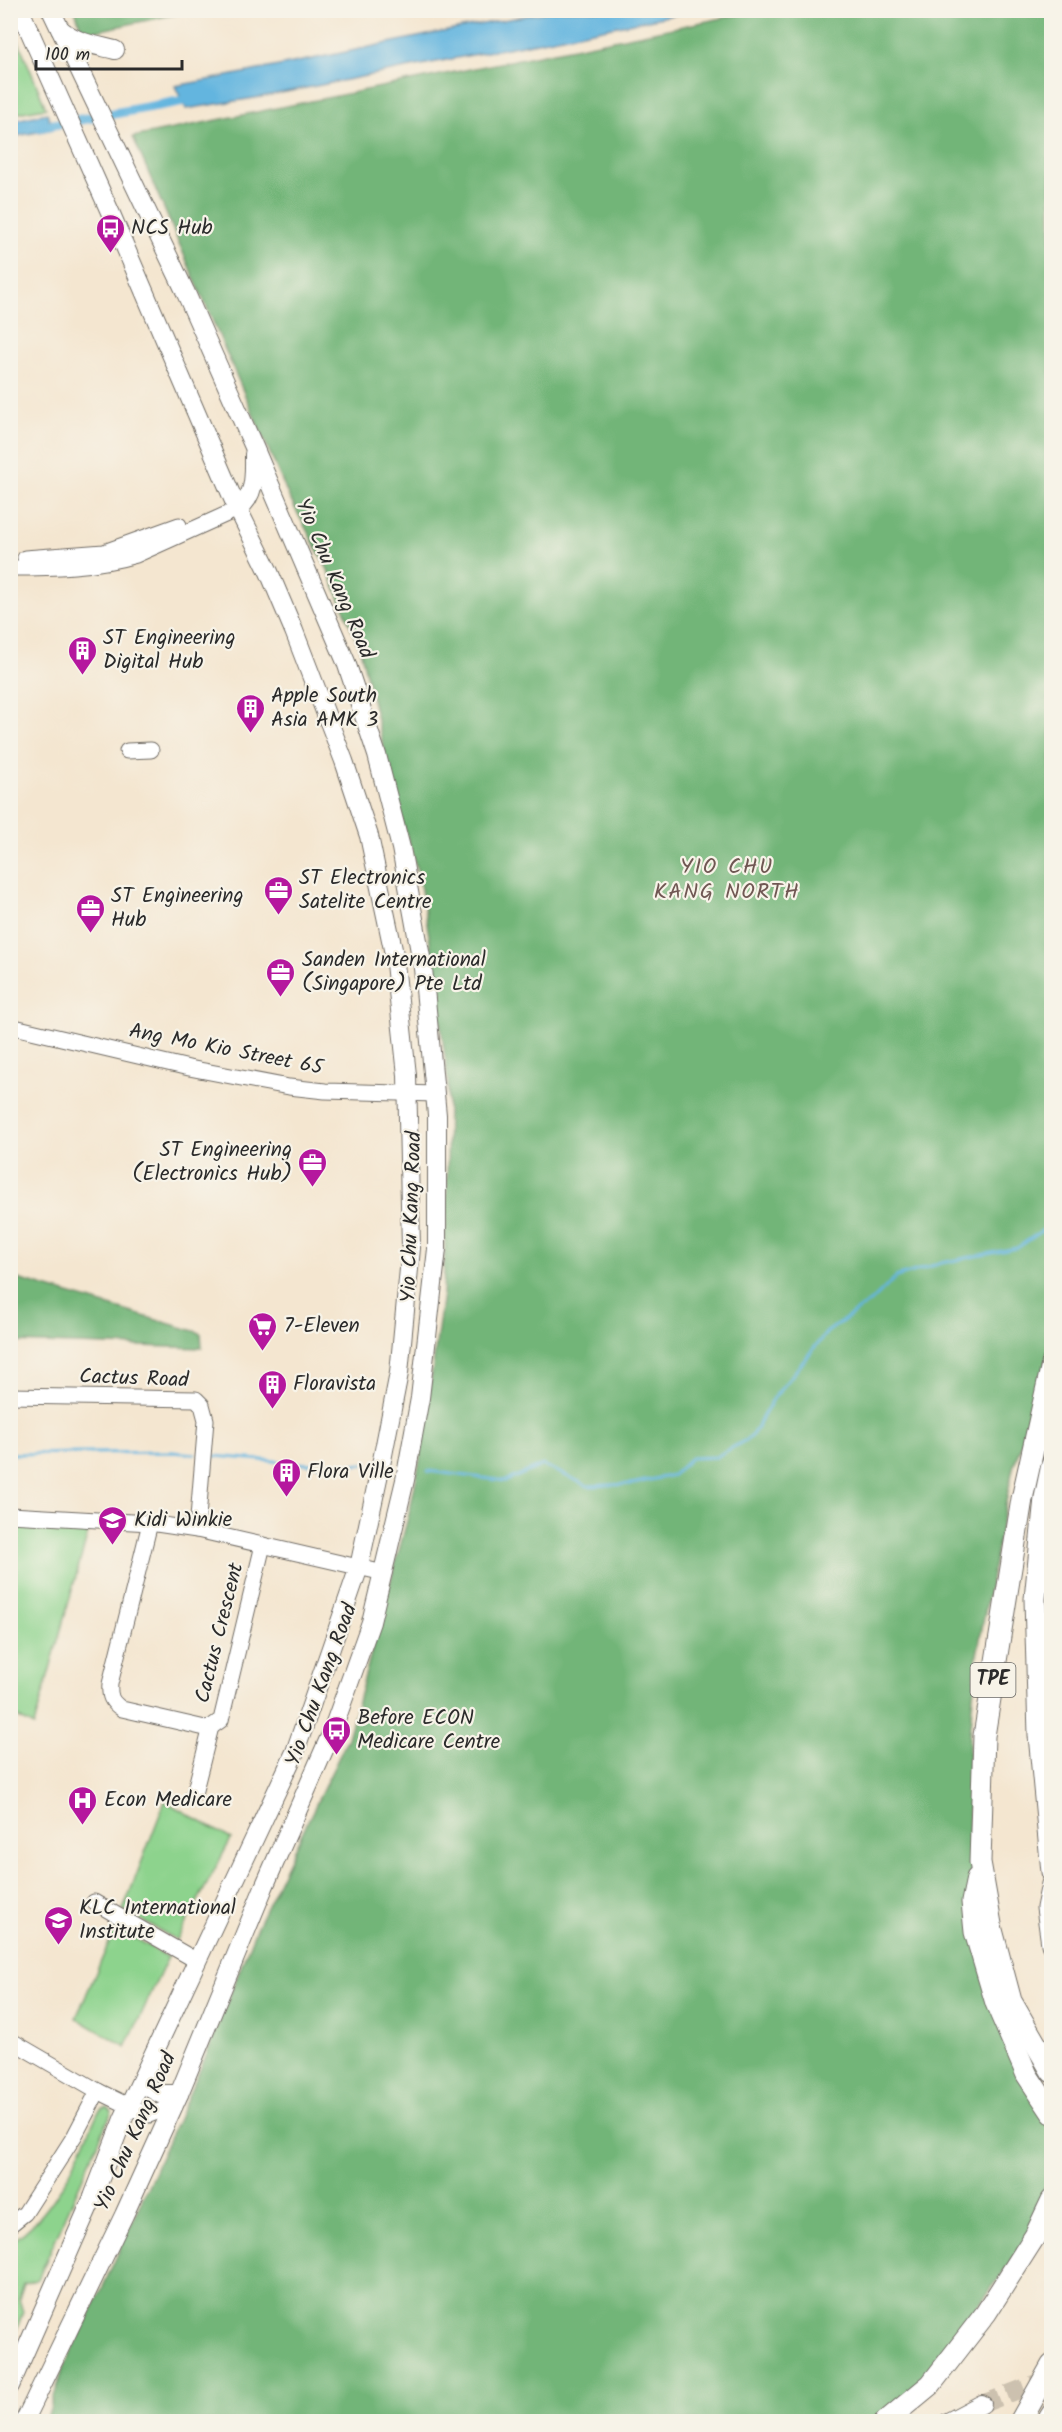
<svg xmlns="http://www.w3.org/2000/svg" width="1062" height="2432" font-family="Kalam,sans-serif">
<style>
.green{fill:#8dd38d;stroke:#5c7f5c;stroke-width:1.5}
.forest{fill:#72b578;stroke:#4e7052;stroke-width:1.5}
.water{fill:#64b5df;stroke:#487085;stroke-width:1.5}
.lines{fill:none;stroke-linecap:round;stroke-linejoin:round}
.stream{stroke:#64b5df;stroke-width:3}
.canal{stroke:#64b5df;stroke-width:10}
.major-tunnel{stroke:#ccc1af;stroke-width:18;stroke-dasharray:18 9;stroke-linecap:butt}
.minor-casing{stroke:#716c65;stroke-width:17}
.major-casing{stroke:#716c65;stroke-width:20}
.highway-casing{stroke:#716c65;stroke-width:23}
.minor{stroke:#fff;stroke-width:15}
.major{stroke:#fff;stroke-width:18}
.highway{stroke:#fff;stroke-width:21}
.labels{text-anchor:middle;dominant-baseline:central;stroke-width:4.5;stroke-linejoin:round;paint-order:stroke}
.shield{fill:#f7f3e8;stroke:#686764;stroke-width:1.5}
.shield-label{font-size:20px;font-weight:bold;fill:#2b2b2b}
.poi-label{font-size:21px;fill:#2b2b2b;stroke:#f7f3e8;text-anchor:start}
.street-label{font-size:21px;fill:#2b2b2b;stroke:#f7f3e8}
.neighbourhood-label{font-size:22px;letter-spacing:1.5px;fill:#705753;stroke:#f7f3e8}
</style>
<rect width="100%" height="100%" fill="#f7f3e8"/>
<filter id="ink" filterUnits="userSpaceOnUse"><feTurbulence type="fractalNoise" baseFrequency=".0167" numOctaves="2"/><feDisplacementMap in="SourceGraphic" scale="12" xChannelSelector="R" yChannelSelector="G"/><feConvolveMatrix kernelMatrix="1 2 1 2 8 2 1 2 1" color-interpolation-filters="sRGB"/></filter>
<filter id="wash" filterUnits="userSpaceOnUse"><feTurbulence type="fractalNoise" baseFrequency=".008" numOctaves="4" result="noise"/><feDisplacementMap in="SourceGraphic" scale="24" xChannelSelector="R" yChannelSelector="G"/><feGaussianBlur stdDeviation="1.35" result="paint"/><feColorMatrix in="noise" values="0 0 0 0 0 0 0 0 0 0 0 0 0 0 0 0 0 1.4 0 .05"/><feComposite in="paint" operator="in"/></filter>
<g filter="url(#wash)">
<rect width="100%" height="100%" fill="#f4e6d0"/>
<g class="green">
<polygon points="10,23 11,23 46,108 11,114"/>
<polygon points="11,1524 90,1526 34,1726 11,1714"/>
<polygon points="165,1801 231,1839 177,1940 123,1910"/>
<polygon points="116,1927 168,1957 126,2047 76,2018"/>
<path d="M108 2107 112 2111 38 2279 24 2284 19 2299 23 2312 11 2345V2242C56 2213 77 2159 98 2112L102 2108Z"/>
</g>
<g class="forest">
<polygon points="75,10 191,11 83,34"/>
<path d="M757 11H1051V1342L1037 1399 1013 1468 1000 1531 977 1655 969 1737V1836L975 1899 1019 2040 1051 2093 1052 2180C1037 2232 1001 2276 969 2318 943 2353 917 2387 891 2421L46 2422 63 2369 102 2289 206 2056 257 1926 348 1738 410 1510 420 1460 443 1293 447 1191 448 1081 431 947 418 873 397 803 360 649 327 568 289 497 133 137Z"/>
<polygon points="11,1277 201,1333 202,1348 11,1342"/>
</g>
<g class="water">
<path d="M558 10 693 11 261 97 186 109 175 86C303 63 430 32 558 10Z"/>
<polygon points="47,113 54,129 11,137 11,121"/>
</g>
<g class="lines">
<g class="stream">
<polyline points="10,1454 172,1452 195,1454"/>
<polyline points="215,1456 332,1466 365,1464"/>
<polyline points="428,1471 506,1481 543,1465 588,1486 631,1484 673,1475 691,1458 716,1457 751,1437 773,1399 827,1332 874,1299 896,1277 941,1263 1017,1248 1052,1224"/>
</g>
<polyline class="canal" points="40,127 182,101"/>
</g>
</g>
<g filter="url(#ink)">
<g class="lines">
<polyline class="major-tunnel" points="982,2404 1050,2378"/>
<defs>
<g id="minor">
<polyline points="25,558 104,552 179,525"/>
<path d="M10 568C53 568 95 567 136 555L238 509"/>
<polyline points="127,751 151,750"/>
<polyline points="10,1026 189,1068 289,1087 325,1091 436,1094"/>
<polyline points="10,1396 196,1399 202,1405 206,1420 197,1530"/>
<polyline points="10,1515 150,1523 197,1530 384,1573"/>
<path d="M150 1523 110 1684C109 1696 111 1702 122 1709L205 1728 211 1727 221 1720 263 1545"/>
<polyline points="194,1794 211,1727"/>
<polyline points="94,1902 197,1961"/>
<polyline points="10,2040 98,2091 143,2113 149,2115 173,2106"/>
<polyline points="10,2225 25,2213 75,2135 98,2091"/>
</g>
<g id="major">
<path d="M60 29C77 43 95 45 115 50"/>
<path d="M238 509C256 495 254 475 254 454"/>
<polyline points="143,2078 146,2086 160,2094 179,2094"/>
<polyline points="10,2386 93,2197 123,2119 295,1752 359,1567 383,1455 399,1373 411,1248 407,1075 394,954 369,836 344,761 294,631 269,572 234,501 111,214 20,10"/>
<polyline points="24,2422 124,2215 179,2094 264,1887 331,1734 371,1622 405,1480 420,1398 437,1249 437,1115 423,968 401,848 377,755 346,662 254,447 185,291 51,10"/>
<polyline points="948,2422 982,2404"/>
</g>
<g id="highway">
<polyline points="1052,1364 1022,1499 984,1736 980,1862 992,1930 1011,2001 1052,2072"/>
<polyline points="1052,1465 1045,1498 1035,1599 1039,1735 1052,1872"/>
<polyline points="977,1878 972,1902 975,1932 996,2003 1027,2075 1052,2113"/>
<polyline points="1052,1884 1047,1908 1052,1944"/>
<polyline points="885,2422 931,2384 986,2313 1035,2236 1052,2200"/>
<polyline points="1020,2422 1052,2365"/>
<polyline points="1047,2422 1052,2414"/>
</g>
</defs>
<use href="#minor" class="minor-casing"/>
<use href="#major" class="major-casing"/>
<use href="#highway" class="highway-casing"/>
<use href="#minor" class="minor"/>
<use href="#major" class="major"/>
<use href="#highway" class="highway"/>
</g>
</g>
<defs>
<symbol id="bus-pin" viewBox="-11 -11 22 30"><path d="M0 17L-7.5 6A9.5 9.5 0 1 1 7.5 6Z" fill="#b5179e" stroke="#f7f3e8"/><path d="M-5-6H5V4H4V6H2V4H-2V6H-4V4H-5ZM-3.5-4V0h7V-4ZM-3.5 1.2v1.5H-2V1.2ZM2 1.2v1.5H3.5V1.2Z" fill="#fff"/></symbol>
<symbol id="building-pin" viewBox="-11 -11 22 30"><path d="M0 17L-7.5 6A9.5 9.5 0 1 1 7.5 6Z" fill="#b5179e" stroke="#f7f3e8"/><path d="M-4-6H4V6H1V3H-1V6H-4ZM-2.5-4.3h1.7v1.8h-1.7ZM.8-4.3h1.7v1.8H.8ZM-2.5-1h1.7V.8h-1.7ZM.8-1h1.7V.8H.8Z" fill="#fff"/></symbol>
<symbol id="office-pin" viewBox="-11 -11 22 30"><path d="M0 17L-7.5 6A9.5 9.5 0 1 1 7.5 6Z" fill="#b5179e" stroke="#f7f3e8"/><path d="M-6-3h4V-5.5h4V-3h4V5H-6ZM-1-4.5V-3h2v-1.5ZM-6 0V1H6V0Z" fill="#fff"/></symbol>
<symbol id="supermarket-pin" viewBox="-11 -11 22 30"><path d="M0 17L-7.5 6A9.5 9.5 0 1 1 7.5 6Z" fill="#b5179e" stroke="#f7f3e8"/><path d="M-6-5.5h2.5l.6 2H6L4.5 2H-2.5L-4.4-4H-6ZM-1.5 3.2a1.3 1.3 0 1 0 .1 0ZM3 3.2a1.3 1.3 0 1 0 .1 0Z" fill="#fff"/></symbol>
<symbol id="school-pin" viewBox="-11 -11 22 30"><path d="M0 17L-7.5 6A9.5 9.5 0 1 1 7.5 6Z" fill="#b5179e" stroke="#f7f3e8"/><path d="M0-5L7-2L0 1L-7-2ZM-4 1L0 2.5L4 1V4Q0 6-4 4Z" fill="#fff"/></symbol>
<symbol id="hospital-pin" viewBox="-11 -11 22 30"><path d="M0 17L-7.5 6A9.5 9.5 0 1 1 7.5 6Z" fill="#b5179e" stroke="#f7f3e8"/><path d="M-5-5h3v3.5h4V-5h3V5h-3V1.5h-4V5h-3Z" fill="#fff"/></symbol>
</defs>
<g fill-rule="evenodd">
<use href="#bus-pin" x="94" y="212" width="33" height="45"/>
<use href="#building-pin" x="66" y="634" width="33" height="45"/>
<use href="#building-pin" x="234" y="692" width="33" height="45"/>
<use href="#office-pin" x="262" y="874" width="33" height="45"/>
<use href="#office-pin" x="74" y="892" width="33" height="45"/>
<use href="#office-pin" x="264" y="956" width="33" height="45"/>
<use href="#office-pin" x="296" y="1146" width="33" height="45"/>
<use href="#supermarket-pin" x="246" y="1310" width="33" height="45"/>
<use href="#building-pin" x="256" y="1368" width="33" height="45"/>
<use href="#building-pin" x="270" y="1456" width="33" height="45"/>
<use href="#school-pin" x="96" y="1504" width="33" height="45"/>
<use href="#bus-pin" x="320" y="1714" width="33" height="45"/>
<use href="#hospital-pin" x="66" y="1784" width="33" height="45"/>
<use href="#school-pin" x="42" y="1904" width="33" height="45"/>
</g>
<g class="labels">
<rect class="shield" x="970.5" y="1663" width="45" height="34" rx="4.5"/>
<g class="shield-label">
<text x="993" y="1680">TPE</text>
</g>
<g class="poi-label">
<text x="131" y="228">NCS Hub</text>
<text x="103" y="638">ST Engineering<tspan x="103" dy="24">Digital Hub</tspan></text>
<text x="271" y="696">Apple South<tspan x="271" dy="24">Asia AMK 3</tspan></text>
<text x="299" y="878">ST Electronics<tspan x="299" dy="24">Satelite Centre</tspan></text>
<text x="111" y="896">ST Engineering<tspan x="111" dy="24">Hub</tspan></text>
<text x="302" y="960">Sanden International<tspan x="302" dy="24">(Singapore) Pte Ltd</tspan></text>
<text x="292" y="1150" text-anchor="end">ST Engineering<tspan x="292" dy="24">(Electronics Hub)</tspan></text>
<text x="284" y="1326">7-Eleven</text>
<text x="293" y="1384">Floravista</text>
<text x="307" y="1472">Flora Ville</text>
<text x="134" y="1520">Kidi Winkie</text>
<text x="357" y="1718">Before ECON<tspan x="357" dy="24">Medicare Centre</tspan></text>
<text x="104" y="1800">Econ Medicare</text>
<text x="79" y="1908">KLC International<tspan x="79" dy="24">Institute</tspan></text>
</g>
<g class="street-label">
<text transform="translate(334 579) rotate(67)">Yio Chu Kang Road</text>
<text transform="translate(226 1050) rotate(11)">Ang Mo Kio Street 65</text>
<text transform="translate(412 1217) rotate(-88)">Yio Chu Kang Road</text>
<text transform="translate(134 1379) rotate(2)">Cactus Road</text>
<text transform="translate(220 1633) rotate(-76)">Cactus Crescent</text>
<text transform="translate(322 1685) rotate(-70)">Yio Chu Kang Road</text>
<text transform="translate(136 2132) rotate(-66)">Yio Chu Kang Road</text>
</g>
<g class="neighbourhood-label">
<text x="727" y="867">YIO CHU<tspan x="727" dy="25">KANG NORTH</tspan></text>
</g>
</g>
<rect width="1062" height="2432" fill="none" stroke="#f7f3e8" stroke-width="36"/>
<path d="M36 60v9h146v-9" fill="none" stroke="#2b2b2b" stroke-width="3"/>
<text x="45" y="60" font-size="18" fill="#2b2b2b" stroke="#f7f3e8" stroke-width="4.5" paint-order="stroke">100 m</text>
</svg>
